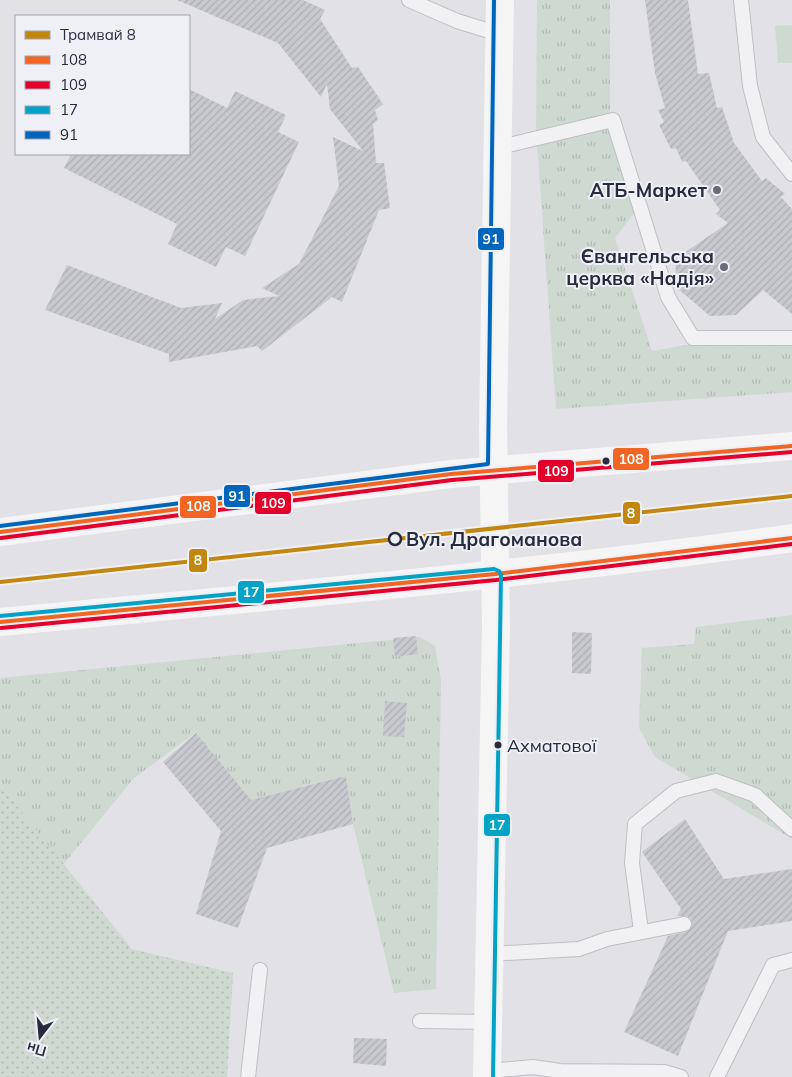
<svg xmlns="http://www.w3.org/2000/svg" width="792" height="1077" font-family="Mulish,sans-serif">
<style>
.grass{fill:url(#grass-tufts)}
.park{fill:url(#park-dots)}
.pitch{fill:#cfd9d2}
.building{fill:url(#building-hatch)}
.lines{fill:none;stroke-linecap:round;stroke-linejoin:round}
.lane-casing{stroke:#bebec3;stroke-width:16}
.lane{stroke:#f1f1f3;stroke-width:14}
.secondary{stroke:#f5f5f6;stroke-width:28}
.bus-1-casing{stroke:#eff0f6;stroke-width:8}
.bus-2-casing{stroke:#eff0f6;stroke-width:8}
.bus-3-casing{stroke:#eff0f6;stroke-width:8}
.bus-4-casing{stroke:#eff0f6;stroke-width:8}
.bus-1{stroke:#f26522;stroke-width:4}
.bus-2{stroke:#e4002b;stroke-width:4}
.bus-3{stroke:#02a3c7;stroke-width:4}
.bus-4{stroke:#0065bd;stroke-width:4}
.tram-1-casing{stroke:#eff0f6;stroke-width:8}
.tram-1{stroke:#c38710;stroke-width:4}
.poi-dot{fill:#696a79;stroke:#eff0f6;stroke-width:2}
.bus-dot{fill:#282a3f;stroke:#eff0f6;stroke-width:2}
.stop-dot{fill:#eff0f6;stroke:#282a3f;stroke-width:2.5}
.labels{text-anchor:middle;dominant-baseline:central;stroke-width:4;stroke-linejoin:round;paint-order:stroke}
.bus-label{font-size:18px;fill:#282a3f;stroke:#eff0f6;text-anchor:start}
.poi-label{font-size:19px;font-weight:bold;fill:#282a3f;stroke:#eff0f6;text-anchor:end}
.stop-label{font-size:19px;font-weight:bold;fill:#282a3f;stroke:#eff0f6;text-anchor:start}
.line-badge{stroke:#eff0f6;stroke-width:2}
.badge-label{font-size:14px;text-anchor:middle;font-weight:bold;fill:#fff}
</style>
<defs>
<pattern id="grass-tufts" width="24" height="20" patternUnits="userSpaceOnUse" patternTransform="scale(1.25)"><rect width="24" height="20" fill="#cfd9d2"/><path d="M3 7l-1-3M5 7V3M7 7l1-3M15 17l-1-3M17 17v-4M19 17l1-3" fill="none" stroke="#b2bab5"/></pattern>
<pattern id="park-dots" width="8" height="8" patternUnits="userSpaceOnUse" patternTransform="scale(1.25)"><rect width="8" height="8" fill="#cfd9d2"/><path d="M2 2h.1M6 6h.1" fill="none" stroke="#b2bab5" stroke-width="1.8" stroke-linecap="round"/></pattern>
<pattern id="building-hatch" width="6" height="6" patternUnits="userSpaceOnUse" patternTransform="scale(1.25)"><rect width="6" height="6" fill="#c8c9ce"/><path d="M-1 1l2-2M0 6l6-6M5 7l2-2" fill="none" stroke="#acadb2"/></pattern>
</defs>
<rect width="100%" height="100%" fill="#e1e1e6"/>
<g class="grass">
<polygon points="537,0 610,0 610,117 536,133"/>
<polygon points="610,126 635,212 615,238 652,351 686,345 792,345 792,392 556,409 537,143"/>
<polygon points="792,615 792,839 655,757 639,728 642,648 694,644 696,627"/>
<polygon points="420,637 435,646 441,680 436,989 394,993 353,824 346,776 251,800 195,733 133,779 63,865 0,785 0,678"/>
</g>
<polygon class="park" points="0,785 132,949 233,973 227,1077 0,1077"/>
<polygon class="pitch" points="792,25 792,63 778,63 775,26"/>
<g class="building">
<polygon points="177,0 303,0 325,10 320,19 352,68 358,67 383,104 375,110 378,120 373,124 376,163 384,163 390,208 379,210 342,302 332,297 262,351 257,346 169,362 169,354 45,310 67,265 181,308 222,303 215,319 243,300 279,296 262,288 299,264 339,186 333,137 363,151 330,109 327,84 321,97 278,43"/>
<polygon points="645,0 688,0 698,74 709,73 717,108 722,107 734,143 762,181 766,178 785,194 781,197 792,209 792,314 763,290 736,315 710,316 677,288 675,259 728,223 716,214 720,210 686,161 682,162 676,148 671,149 659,125 664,122 658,110 665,108 655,73"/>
<polygon points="189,89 227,108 235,91 286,115 278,132 299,142 245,256 226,247 216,267 168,244 177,224 64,168 71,154 189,154"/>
<polygon points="572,632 592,633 591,674 572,673"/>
<polygon points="416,636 418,654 395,657 393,638"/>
<polygon points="385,701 407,703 404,737 383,736"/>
<polygon points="196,733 251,800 346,776 353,824 267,848 238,928 196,914 221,831 163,762"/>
<polygon points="685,819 724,879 792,869 792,921 728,931 678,1056 624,1032 668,936 686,932 692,926 691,919 687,916 677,916 681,909 642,852"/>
<polygon points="354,1038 387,1039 386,1066 353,1063"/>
</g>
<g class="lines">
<defs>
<g id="lane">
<polyline points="409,0 457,21 499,34"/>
<polyline points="741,0 750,86 763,137 792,174"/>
<polyline points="496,148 613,120 668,297 693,338 792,338"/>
<polyline points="641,931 632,863 635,824 676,791 716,781 755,795 792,829"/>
<polyline points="489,954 579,949 607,939 684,924"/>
<polyline points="420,1021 488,1022"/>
<polyline points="487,1071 533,1067 560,1071 664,1072 681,1077"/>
<polyline points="248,1077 260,970"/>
<polyline points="717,1077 773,965 792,960"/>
</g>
</defs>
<use href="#lane" class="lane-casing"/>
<use href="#lane" class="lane"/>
<g class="secondary">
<polyline points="0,532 451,474 792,446"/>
<path d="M0 622C264 597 529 575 792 538"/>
<polyline points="487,1077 496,627 493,427 500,0"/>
</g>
<defs>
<g id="bus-1">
<polyline points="0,532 451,474 792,446"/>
<polyline points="0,622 495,574 792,538"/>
</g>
<g id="bus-2">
<polyline points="1,538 452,480 792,452"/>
<polyline points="1,628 496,580 792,544"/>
</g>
<polyline id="bus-3" points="0,616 494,569 499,571 501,575 493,1077"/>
<polyline id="bus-4" points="0,526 488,464 494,0"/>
</defs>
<use href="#bus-1" class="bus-1-casing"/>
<use href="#bus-2" class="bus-2-casing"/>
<use href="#bus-3" class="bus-3-casing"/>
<use href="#bus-4" class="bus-4-casing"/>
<use href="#bus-1" class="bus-1"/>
<use href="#bus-2" class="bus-2"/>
<use href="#bus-3" class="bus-3"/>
<use href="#bus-4" class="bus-4"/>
<defs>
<polyline id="tram-1" points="0,582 792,496"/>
</defs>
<use href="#tram-1" class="tram-1-casing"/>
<use href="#tram-1" class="tram-1"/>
</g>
<g class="poi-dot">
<circle cx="717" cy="190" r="5"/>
<circle cx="724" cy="267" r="5"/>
</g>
<g class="bus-dot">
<circle cx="606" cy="461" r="4.5"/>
<circle cx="498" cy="745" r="4.5"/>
</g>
<circle class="stop-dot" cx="395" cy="539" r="6"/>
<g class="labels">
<g class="bus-label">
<text x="507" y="745">Ахматової</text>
</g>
<g class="poi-label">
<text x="707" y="190">АТБ-Маркет</text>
<text x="714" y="256">Євангельська<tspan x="714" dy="22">церква «Надія»</tspan></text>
</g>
<g class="stop-label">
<text x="406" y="539">Вул. Драгоманова</text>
</g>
</g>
<g class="line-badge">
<rect x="477" y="227" width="28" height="24" rx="5" fill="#0065bd"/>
<rect x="612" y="447" width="38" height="24" rx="5" fill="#f26522"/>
<rect x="537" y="459" width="38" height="24" rx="5" fill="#e4002b"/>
<rect x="223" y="484" width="28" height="24" rx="5" fill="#0065bd"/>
<rect x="254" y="491" width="38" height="24" rx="5" fill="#e4002b"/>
<rect x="179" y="495" width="38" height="24" rx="5" fill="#f26522"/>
<rect x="622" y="501" width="19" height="24" rx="5" fill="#c38710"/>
<rect x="188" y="548" width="20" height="25" rx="5" fill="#c38710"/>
<rect x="237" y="580" width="28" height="24" rx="5" fill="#02a3c7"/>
<rect x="483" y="813" width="28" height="24" rx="5" fill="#02a3c7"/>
</g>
<g class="badge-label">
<text x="491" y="244">91</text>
<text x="631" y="464">108</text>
<text x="556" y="476">109</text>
<text x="237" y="501">91</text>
<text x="273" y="508">109</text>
<text x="198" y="511">108</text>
<text x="631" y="518">8</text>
<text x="198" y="565">8</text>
<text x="251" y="597">17</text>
<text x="497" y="830">17</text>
</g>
<rect x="15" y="15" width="175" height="140" fill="#eff0f6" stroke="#9fa1ad"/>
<rect x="25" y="31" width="25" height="8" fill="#c38710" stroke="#9fa1ad"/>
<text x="60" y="40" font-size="15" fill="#282a3f">Трамвай 8</text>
<rect x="25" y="56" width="25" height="8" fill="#f26522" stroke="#9fa1ad"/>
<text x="60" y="65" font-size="15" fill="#282a3f">108</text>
<rect x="25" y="81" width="25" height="8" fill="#e4002b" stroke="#9fa1ad"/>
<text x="60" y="90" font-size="15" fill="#282a3f">109</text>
<rect x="25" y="106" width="25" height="8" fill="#02a3c7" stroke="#9fa1ad"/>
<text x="60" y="115" font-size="15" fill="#282a3f">17</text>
<rect x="25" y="131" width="25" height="8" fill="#0065bd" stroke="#9fa1ad"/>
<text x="60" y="140" font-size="15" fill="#282a3f">91</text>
<g transform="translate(40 1037) rotate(196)" stroke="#eff0f6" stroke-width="4" paint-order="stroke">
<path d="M0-4L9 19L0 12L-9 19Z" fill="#282a3f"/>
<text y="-8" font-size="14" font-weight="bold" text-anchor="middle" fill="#282a3f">Пн</text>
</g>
</svg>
